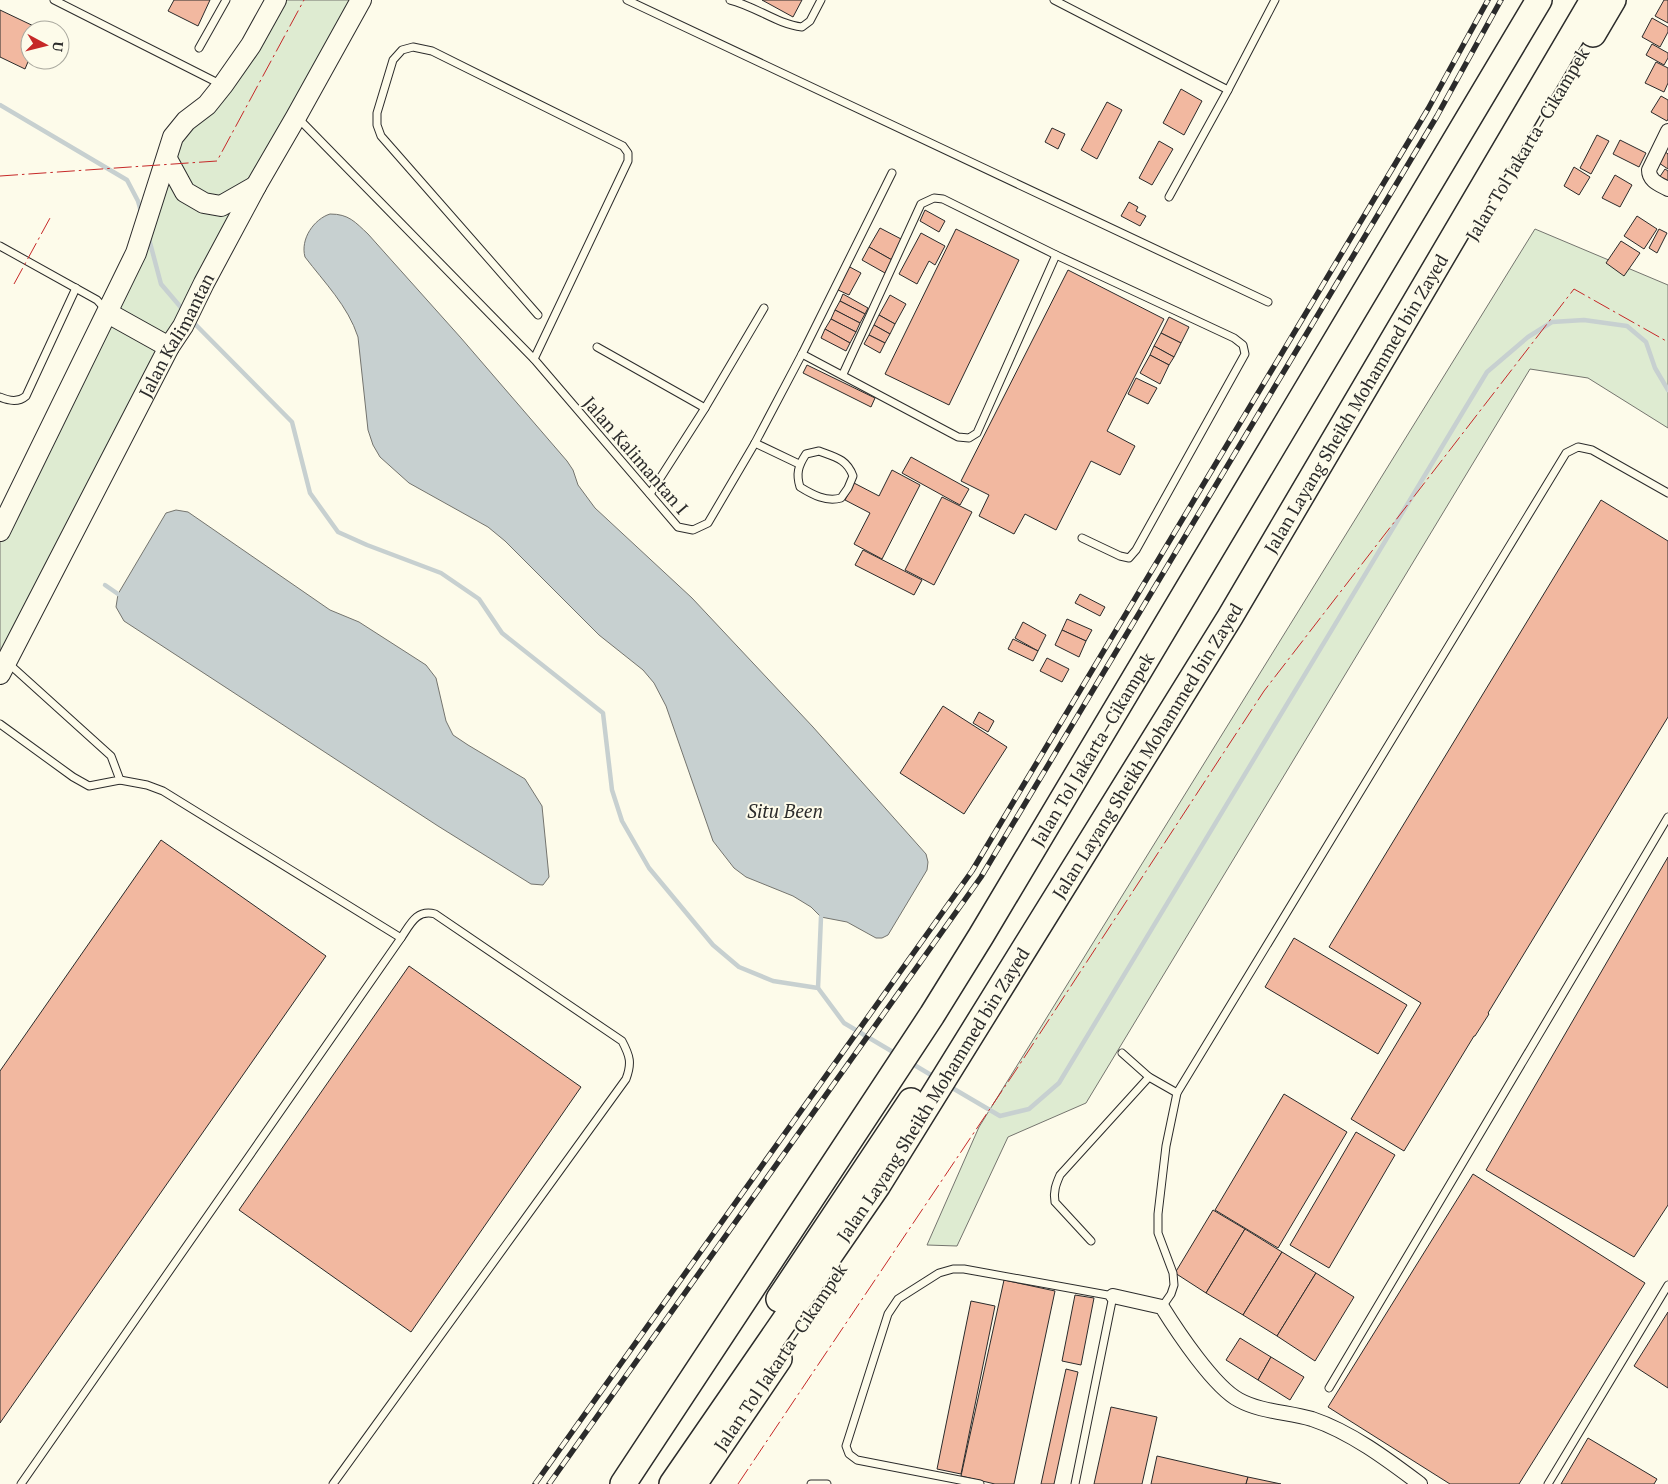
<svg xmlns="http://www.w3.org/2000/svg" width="1668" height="1484" font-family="'PT Serif',serif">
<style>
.green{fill:#deebd1;stroke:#74746e}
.water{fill:#c7d0d0;stroke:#74746e}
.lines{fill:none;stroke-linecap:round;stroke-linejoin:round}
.stream{stroke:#c7d0d0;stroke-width:4.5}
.building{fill:#f2b8a0;stroke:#2b2b2b}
.lane-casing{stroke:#2b2b2b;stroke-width:9}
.street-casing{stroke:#2b2b2b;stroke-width:16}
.secondary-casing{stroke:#2b2b2b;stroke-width:22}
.highway-casing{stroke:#2b2b2b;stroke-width:28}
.lane{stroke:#fdfbea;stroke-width:7}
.street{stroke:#fdfbea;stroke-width:14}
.secondary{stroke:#fdfbea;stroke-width:20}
.highway{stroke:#fdfbea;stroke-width:25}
.rail-casing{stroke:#2b2b2b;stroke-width:5.5}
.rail{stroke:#fdfbea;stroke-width:4;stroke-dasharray:11;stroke-linecap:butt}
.power{stroke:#c62828;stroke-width:1;stroke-dasharray:18 4 2.5 4;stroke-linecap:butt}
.labels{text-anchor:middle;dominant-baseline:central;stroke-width:4;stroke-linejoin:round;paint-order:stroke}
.street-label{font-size:18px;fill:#2b2b2b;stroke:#fdfbea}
.water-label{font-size:19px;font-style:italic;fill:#2b2b2b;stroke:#fdfbea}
</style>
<rect width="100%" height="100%" fill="#fdfbea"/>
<g class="green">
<polygon points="276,0 357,0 0,674 0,531 108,313 167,159"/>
<polygon points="1535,229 1668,285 1668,428 1588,378 1530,369 1086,1103 1008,1137 957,1246 927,1245 979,1127"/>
</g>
<g class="water">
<path d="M330 214C349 214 355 222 368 234L461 338 567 461 573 470 578 485 595 508 692 598 813 727 926 854 928 862 927 870 888 935 882 938H876L847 922 821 917 811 907 793 896 746 877 734 868 713 841 666 706 654 683 643 670 599 635 505 541 488 527 409 483 380 457 373 445 368 430 358 337C348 306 324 282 305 257 300 239 314 219 330 214Z"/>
<polygon points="176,510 188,512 330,610 359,622 426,665 436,678 446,721 453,735 468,745 525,779 542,806 549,877 543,885 531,884 438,826 124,621 116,607 118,594 166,513"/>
</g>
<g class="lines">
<g class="stream">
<polyline points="0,105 127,180 138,201 141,212"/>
<polyline points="149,239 161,284 184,311"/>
<polyline points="192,321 292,422 310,493 338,532 367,545 441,573 479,599 502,633 603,713 612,790 622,821 649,868 713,945 739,967 773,981 818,988 844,1023 898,1055"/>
<polyline points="105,585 118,594"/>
<polyline points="818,988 821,917"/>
<polyline points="911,1063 936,1078"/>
<polyline points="949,1086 1000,1116 1029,1109 1059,1083 1487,372 1528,337 1552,322 1584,320 1627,326 1646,342 1655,368 1668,390"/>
</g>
</g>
<g class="building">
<polygon points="174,0 210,0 198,26 168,11"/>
<polygon points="762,0 802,0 793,17"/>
<polygon points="1664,0 1668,0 1668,23 1655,16"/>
<polygon points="0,10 42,30 30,30 30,57 25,69 0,57"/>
<polygon points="1652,18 1668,27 1668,32 1660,47 1642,37"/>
<polygon points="1652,44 1668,53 1668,58 1664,65 1646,55"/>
<polygon points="1656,62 1668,68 1668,83 1664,92 1645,83"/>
<polygon points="1181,89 1202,101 1184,135 1163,123"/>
<polygon points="1661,96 1668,100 1668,119 1667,121 1651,112"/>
<polygon points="1107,102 1122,110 1097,159 1081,150"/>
<polygon points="1052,128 1065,134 1058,149 1045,142"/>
<polygon points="1597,135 1609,141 1591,174 1580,168"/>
<polygon points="1620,140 1646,153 1639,167 1613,154"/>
<polygon points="1159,141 1173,149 1152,185 1139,178"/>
<polygon points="1663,150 1668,154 1668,169 1656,161"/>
<polygon points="1574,167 1590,177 1579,195 1564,186"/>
<polygon points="1665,169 1668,171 1668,184 1659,178"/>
<polygon points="1615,175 1632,185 1620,207 1602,198"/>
<polygon points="1129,202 1138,207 1136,211 1146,216 1140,226 1121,216"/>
<polygon points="925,210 945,221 939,232 920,221"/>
<polygon points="1637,216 1657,229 1644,249 1624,236"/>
<polygon points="880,228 903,240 892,260 869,247"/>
<polygon points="956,229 1019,260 949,405 885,374"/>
<polygon points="1659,229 1667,233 1657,253 1649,248"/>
<polygon points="921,233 945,246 935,265 929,261 917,284 899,274"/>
<polygon points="1621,241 1640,253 1624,276 1606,263"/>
<polygon points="869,247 892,260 885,273 862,260"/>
<polygon points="848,266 861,273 849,295 836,289"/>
<polygon points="1068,270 1164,319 1107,431 1135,446 1120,475 1091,461 1056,530 1025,514 1014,534 979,516 989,495 961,481"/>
<polygon points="843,294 868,308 865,314 840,301"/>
<polygon points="890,295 906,304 895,324 879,315"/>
<polygon points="840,301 865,314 860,323 835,310"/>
<polygon points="835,310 860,323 856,332 831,319"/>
<polygon points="879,315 895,324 890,334 874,325"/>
<polygon points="1169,317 1189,327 1181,343 1161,333"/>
<polygon points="831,319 856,332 850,343 825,329"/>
<polygon points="874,325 890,334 885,343 869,335"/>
<polygon points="825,329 850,343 846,351 821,338"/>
<polygon points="1161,333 1181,343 1174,357 1154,346"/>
<polygon points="869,335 885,343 880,353 864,344"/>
<polygon points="1154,346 1174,357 1169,365 1150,355"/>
<polygon points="1150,355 1169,365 1160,384 1140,373"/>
<polygon points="807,365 875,398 871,407 803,373"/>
<polygon points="1136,378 1157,388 1148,404 1128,394"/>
<polygon points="911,457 969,489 960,505 902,473"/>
<polygon points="892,470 920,485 882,559 854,544 870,513 845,500 854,483 879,496"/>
<polygon points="942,497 972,512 934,585 905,570"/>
<polygon points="1601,500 1668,541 1668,717 1488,1013 1489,1014 1475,1036 1474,1036 1404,1151 1351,1119 1421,1003 1329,947"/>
<polygon points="863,550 922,580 914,595 855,565"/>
<polygon points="1080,594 1105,607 1100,616 1075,603"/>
<polygon points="1067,619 1092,630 1086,641 1062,630"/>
<polygon points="1023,622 1046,635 1038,651 1015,638"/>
<polygon points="1062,630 1086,641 1079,657 1055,645"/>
<polygon points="1013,639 1038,651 1033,661 1008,649"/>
<polygon points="1047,658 1069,669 1062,682 1040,671"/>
<polygon points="943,706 1007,747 964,814 900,773"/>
<polygon points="979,712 994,721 988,732 973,723"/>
<polygon points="161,840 326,956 0,1423 0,1071"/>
<polygon points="1668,857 1668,1205 1634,1257 1486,1170"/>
<polygon points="1294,938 1407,1005 1378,1054 1265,987"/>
<polygon points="409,966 581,1087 411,1332 239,1210"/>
<polygon points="1284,1094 1347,1132 1278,1248 1215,1210"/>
<polygon points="1356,1132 1395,1155 1329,1268 1290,1245"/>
<polygon points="1473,1174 1645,1283 1519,1484 1450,1484 1328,1407"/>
<polygon points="1213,1210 1245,1229 1206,1293 1175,1273"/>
<polygon points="1245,1229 1282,1252 1243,1315 1206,1293"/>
<polygon points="1282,1252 1316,1273 1277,1336 1243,1315"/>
<polygon points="1316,1273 1354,1297 1315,1361 1277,1336"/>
<polygon points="1004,1280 1055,1291 1014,1484 995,1484 961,1476"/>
<polygon points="1075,1295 1094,1298 1081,1365 1062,1361"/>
<polygon points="971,1301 995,1306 961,1474 937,1469"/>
<polygon points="1668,1312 1668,1388 1634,1366"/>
<polygon points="1240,1338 1271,1357 1258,1380 1226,1360"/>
<polygon points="1271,1357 1304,1377 1290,1400 1258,1380"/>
<polygon points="1066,1369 1078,1372 1054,1484 1041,1484"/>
<polygon points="1111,1407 1157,1417 1142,1484 1094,1484"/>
<polygon points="1588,1438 1657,1479 1654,1484 1561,1484"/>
<polygon points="1157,1456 1248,1477 1246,1484 1151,1484"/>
<polygon points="1248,1477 1281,1484 1246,1484"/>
</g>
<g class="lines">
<defs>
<g id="lane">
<polyline points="54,0 220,84"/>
<polyline points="627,0 1268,302"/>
<path d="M730 0C755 6 777 24 802 27L810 21 821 0"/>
<polyline points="1054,0 1228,90 1275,0"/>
<polyline points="199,48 226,0"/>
<polyline points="297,117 534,359 678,527 693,530 708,523 755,443 802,354 892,173"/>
<polyline points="1169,197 1228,90"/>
<polyline points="0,246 97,300 106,310"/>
<polyline points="597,347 705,408 650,494"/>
<polyline points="802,354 958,437 969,438 977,433 1056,255"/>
<polyline points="534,359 628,161 628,153 623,146 432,51 413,47 402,50 393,60 377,113 377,125 381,136 538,315"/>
<polyline points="843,374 921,204 934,198 943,199 1056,255 1234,338 1243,345 1245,354 1136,550 1129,558 1120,556 1082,538"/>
<path d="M0 397C9 401 18 403 26 396L76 288"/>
<polyline points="705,408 764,308"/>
<polyline points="755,443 799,464"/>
<path d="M819 451C835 457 847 459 853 476L848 488 841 498C826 502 813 495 800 487 796 474 798 466 806 454Z"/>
<polyline points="0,724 73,777 89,786 120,780 111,756 8,663"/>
<path d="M120 780 147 785 163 791 401 938C410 925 416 909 435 914L622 1041C630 1056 632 1063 626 1079L333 1484"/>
<polyline points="1122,1053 1149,1077 1177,1093"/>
<path d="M1091 1241 1055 1202C1053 1192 1056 1184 1060 1175L1149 1077"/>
<polyline points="1162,1307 1171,1294 1174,1285 1173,1273 1158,1233 1158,1214 1166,1146 1177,1093 1566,453 1578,447 1592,450 1668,493"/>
<polyline points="1329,1388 1668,817"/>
<polyline points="21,1484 401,938"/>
<polyline points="811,1484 827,1484"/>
<polyline points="980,1484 857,1460 849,1454 846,1446 888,1314 898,1299 939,1273 953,1269 964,1269 1113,1296 1075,1484"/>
<polyline points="1548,1484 1668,1285"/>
</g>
<g id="street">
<path d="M1668 131 1649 170C1649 181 1659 184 1668 189"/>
<path d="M1113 1296 1162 1307C1177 1331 1214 1387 1239 1400 1261 1412 1288 1412 1312 1419 1351 1432 1388 1460 1420 1484"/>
</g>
<g id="secondary">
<polyline points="167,159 185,192 204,203 221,206 256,186"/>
<polyline points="108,313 169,347"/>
<polyline points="0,531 136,253 173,137 186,121 207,105 223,85 251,45 276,0"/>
<path id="s1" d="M0 674 169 347 183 326 204 283 256 186 296 117 361 0"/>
</g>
<g id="highway">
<polyline points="1593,34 1613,0"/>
<polyline points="779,1299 911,1101"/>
<path id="s2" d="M623 1484 932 1015 981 936 1539 0"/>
<path id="s3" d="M672 1484 878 1185 1230 617 1593 0"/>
<polyline points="694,1484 779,1359"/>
</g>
</defs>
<use href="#lane" class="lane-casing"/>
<use href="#street" class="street-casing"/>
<use href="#secondary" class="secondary-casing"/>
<use href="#highway" class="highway-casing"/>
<use href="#lane" class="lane"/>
<use href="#street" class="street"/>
<use href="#secondary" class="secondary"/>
<use href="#highway" class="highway"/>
<defs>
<g id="rail">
<polyline points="535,1484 972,871 1428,109 1488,0"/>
<polyline points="549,1484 981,877 1437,116 1501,0"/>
</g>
</defs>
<use href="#rail" class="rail-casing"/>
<use href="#rail" class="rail"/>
<g class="power">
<polyline points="0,176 217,161 304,0"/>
<polyline points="14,284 50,218"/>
<polyline points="738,1484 1016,1070 1264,691 1574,289 1668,342"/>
</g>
</g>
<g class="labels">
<g class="street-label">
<text transform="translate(1527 144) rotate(-59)">Jalan Tol Jakarta–Cikampek</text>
<text stroke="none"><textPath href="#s1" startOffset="382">Jalan Kalimantan</textPath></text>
<text stroke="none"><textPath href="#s3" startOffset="1279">Jalan Layang Sheikh Mohammed bin Zayed</textPath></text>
<text transform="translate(636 455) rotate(49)">Jalan Kalimantan I</text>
<text stroke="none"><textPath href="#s2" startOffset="872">Jalan Tol Jakarta–Cikampek</textPath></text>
<text stroke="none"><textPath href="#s3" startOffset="874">Jalan Layang Sheikh Mohammed bin Zayed</textPath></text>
<text stroke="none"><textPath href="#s3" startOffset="469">Jalan Layang Sheikh Mohammed bin Zayed</textPath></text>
<text transform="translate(780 1357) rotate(-56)">Jalan Tol Jakarta–Cikampek</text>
</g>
<g class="water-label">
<text x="785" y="810">Situ Been</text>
</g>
</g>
<g transform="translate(45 45) rotate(97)"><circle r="24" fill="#fdfbea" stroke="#a9a89e"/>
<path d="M0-4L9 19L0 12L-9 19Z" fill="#c62828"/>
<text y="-8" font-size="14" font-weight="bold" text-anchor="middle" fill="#2b2b2b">U</text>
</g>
</svg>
